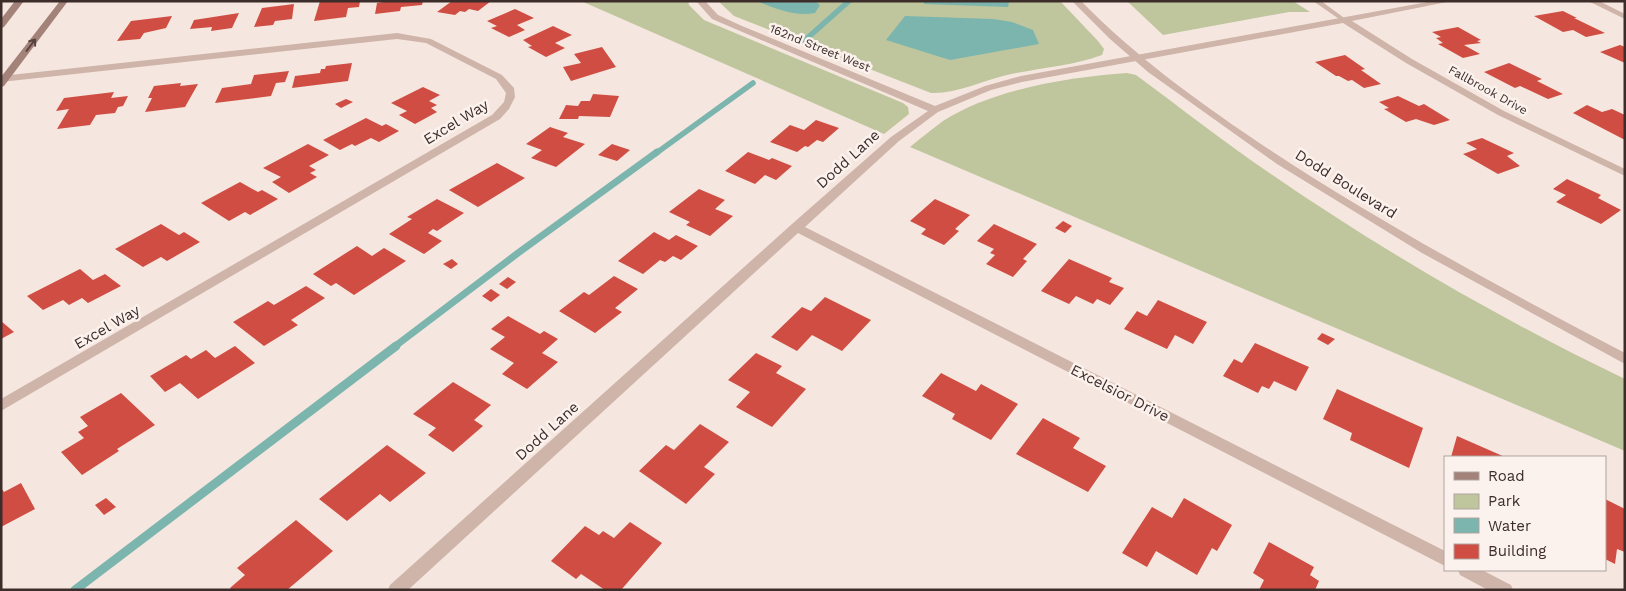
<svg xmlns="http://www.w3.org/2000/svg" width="1626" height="591" font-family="'Work Sans',sans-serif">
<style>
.green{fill:#bfc69d}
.water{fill:#7bb5ae}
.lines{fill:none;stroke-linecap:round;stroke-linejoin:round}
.stream-far2{stroke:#7bb5ae;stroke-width:5.5}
.stream-far1{stroke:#7bb5ae;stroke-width:7}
.stream{stroke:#7bb5ae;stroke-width:9}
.building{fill:#d04d43}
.service{fill:#cfb4aa;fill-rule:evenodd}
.minor{fill:#cfb4aa;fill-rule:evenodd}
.tertiary{fill:#cfb4aa;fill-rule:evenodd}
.secondary{fill:#a3827a;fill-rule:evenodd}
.oneway{stroke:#56423e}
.labels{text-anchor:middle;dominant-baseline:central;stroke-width:5;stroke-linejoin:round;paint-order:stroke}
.far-street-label{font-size:12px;fill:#3c2c2a;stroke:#fcf2ed}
.street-label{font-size:15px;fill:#3c2c2a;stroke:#fcf2ed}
</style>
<rect width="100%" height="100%" fill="#f5e7df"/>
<g class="green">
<polygon points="581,1 688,1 689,5 704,20 903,103 908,107 909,114 884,134"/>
<path d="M718 1H1060L1098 41 1104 49 1102 55C1072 66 1038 68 1007 75 981 81 957 94 931 93L734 16Z"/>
<polygon points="1127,1 1293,1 1310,12 1289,12 1163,35"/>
<path d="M1127 73 1136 75C1181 108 1225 143 1271 174 1383 251 1502 320 1625 379V451L910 147C921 138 932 129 943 121 993 89 1069 77 1127 73Z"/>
</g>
<g class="water">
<path d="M756 1H815L820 5 815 13C794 17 775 8 756 1Z"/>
<polygon points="924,1 1008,1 1009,2 1008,7 924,4"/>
<polygon points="905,16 993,19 1012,22 1033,30 1039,44 950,60 886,40"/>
</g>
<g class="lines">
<g class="stream-far2">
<polyline points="804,41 849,1"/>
<polyline points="655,154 753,83"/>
</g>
<polyline class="stream-far1" points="394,347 518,253 657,152"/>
<polyline class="stream" points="75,590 396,346"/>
</g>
<g class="building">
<polygon points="320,1 360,1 359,7 348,8 346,17 314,21"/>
<polygon points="389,1 423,1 422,5 401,7 400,11 375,14 377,3"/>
<polygon points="452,1 491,1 478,11 469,9 465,12 460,11 455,15 437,12"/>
<polygon points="294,4 292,19 275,21 273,25 254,27 262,8"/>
<polygon points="515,9 534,18 517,25 525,30 509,37 491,28 497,26 487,21"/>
<polygon points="1563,11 1577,18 1574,18 1605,33 1586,37 1573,30 1563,32 1534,16"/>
<polygon points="239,13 232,28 211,31 212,27 190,29 194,20"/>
<polygon points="172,16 166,28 144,33 140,39 117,41 131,21"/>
<polygon points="553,26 572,35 555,43 565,48 546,57 528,47 532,46 523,40"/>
<polygon points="1458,27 1481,40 1477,41 1481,43 1464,45 1480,54 1463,58 1438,44 1443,43 1436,38 1441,37 1432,32"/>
<polygon points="1620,45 1625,47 1625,63 1600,52"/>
<polygon points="602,47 616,67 571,81 563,67 581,63 574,54"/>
<polygon points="1345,55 1365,69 1361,70 1381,84 1364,88 1352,80 1348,81 1339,76 1336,76 1315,62"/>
<polygon points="352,63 348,81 292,88 295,76 320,73 321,69 325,69 326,66"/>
<polygon points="1509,63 1542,79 1537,81 1563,94 1548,99 1520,86 1515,88 1484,72"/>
<polygon points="289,71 285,82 276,83 271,96 215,103 222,88 251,84 254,75"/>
<polygon points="181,83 180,86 198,84 185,107 145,112 152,98 148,98 154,86"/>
<polygon points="423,87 440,95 429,101 437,105 431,108 437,112 415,124 399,115 407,111 391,103"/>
<polygon points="114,92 111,98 128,96 123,106 118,107 115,113 96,115 90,125 57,129 69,109 56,111 64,98"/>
<polygon points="593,94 619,96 610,117 579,116 578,119 559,119 566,105 578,106 581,101 590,101"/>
<polygon points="1398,96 1419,106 1424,104 1450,120 1434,125 1416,119 1406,122 1384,109 1389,108 1379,102"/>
<polygon points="346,99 353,102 341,108 335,104"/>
<polygon points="1587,105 1602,112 1612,109 1625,115 1625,140 1573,113"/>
<polygon points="366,118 382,126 386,124 399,131 379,142 371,138 355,146 352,144 340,150 323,140"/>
<polygon points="816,120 839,128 823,142 817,140 808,147 805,146 797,152 770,142 790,125 804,130"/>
<polygon points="550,127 568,133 563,137 585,144 556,167 531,158 542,150 526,144"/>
<polygon points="1482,138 1514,153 1507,156 1520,166 1498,174 1463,154 1477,149 1466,143"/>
<polygon points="308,144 329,155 309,166 316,170 310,173 317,177 289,193 272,182 281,177 263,168"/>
<polygon points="612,144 630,150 617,161 598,155"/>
<polygon points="748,152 769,160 772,158 792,166 776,180 765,175 755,184 725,171"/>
<polygon points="497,163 525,178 478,207 449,190"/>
<polygon points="1567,179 1601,195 1598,198 1621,210 1601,224 1556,202 1566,195 1553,189"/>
<polygon points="240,182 258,192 262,190 278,199 250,215 245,212 229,221 201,203"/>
<polygon points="699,189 725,200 715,209 733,216 710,236 686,225 690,222 669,212"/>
<polygon points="437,199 464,213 437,231 433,229 428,233 442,241 424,254 389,234 412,219 407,217"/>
<polygon points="935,199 970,215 955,229 959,231 944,245 921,234 926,229 910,221"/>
<polygon points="1063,221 1072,226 1065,233 1055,228"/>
<polygon points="161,224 179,235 184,232 200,242 167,261 161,257 143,267 115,249"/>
<polygon points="994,224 1037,244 1023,259 1027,261 1013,277 986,264 995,255 990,253 994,249 977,241"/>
<polygon points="654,232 669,240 676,235 698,246 681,260 673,256 665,262 660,260 643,274 618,261"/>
<polygon points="357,246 372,256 384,248 406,261 354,295 336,283 331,286 313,274"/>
<polygon points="452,259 458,264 451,269 443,264"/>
<polygon points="1069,259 1112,278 1109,282 1124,288 1110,305 1097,299 1093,304 1076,296 1069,304 1041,291"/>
<polygon points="80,269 93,280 105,274 121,286 88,303 82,298 69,305 63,300 43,310 27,296"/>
<polygon points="614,276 638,289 615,308 622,312 595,333 559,311 584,292 589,295"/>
<polygon points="508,277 516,282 507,289 499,284"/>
<polygon points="306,286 325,298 291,320 298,325 264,346 233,322 268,301 274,305"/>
<polygon points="491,289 500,295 491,302 482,296"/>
<polygon points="825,297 871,320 842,351 812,335 797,351 771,337 802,307 811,311"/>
<polygon points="1158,300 1207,322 1193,344 1175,335 1167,349 1124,329 1137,311 1147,316"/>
<polygon points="508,316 540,334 544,331 558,339 542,353 558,362 527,389 502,374 514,363 490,349 505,337 491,329"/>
<polygon points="1,321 14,332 1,339"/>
<polygon points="1322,333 1335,339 1328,345 1317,339"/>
<polygon points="1255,343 1309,367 1296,391 1274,381 1269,389 1262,386 1258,393 1223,376 1234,359 1242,363"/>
<polygon points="235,346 255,363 198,399 180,383 165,392 150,376 186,355 191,359 206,350 215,358"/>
<polygon points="756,353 782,366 776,373 806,389 772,427 736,407 750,392 728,380"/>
<polygon points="941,373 976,391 981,384 1018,404 991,440 952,419 955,414 922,396"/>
<polygon points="453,382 491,405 474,420 483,426 453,452 428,435 436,428 413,414"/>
<polygon points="1337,389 1423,428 1409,468 1350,440 1352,433 1323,419"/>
<polygon points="121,393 155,425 117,449 119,451 82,475 61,452 84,438 78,432 88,426 80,417"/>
<polygon points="1043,418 1080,438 1073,448 1106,466 1088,492 1016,454"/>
<polygon points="700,424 729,442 704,467 715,474 686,504 639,471 666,445 674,450"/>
<polygon points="1457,436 1505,457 1451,457"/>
<polygon points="387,445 426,473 390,502 380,494 347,521 319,499"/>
<polygon points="21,483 35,509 1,527 1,488 4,492"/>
<polygon points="106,498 116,507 104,515 95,505"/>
<polygon points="1184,498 1232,525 1217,551 1212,548 1197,575 1156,551 1147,567 1122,553 1152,507 1172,518"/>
<polygon points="1605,499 1625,509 1625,552 1617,549 1615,564 1605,559"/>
<polygon points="296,520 333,551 287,590 232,590 230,588 245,575 237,568"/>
<polygon points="630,522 662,543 621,590 605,590 581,574 576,579 551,561 585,526 599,535 603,531 614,538"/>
<polygon points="1269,542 1314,567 1310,575 1319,581 1315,590 1259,590 1264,580 1253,573"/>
</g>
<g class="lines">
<polygon class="service" points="1313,1 1321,1 1347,20 1342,21"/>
<g class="minor">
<polygon points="696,1 705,1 718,15 742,26 935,106 985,86 1021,76 1433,1 1452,1 1352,21 1412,59 1504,111 1625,169 1625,176 1498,115 1406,63 1343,23 1022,82 991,90 938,112 899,141 805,227 1445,551 1445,566 798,233 408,590 388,590 390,585 792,224 891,137 928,111 712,19"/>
<polygon points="1588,1 1599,1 1625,14 1625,19"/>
<polygon points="397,33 431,39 502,75 514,88 515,97 509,109 500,119 1,411 1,399 492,115 504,102 506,93 496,79 426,43 397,39 1,82 1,76"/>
<polygon points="1458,570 1482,570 1511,585 1513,590 1488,590 1460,575"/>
</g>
<path class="tertiary" d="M1072 1H1081C1133 54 1193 98 1255 140 1373 219 1499 287 1625 353V364L1422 253 1277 164 1148 72 1110 39Z"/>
<g class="secondary">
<polygon points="15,1 24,1 4,27 1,28 1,19"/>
<polygon points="60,1 68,1 4,86 1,87 1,77"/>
</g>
</g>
<defs><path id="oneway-shaft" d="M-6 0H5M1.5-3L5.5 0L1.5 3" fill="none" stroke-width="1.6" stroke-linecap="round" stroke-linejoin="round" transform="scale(1.25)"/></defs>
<use class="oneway" href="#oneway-shaft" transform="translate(31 45) rotate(-53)"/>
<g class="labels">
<g class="far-street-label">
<text transform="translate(820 48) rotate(22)">162nd Street West</text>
<text transform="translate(1488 90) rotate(29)">Fallbrook Drive</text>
</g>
<g class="street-label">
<text transform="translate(456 122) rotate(-31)">Excel Way</text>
<text transform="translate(848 159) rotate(-42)">Dodd Lane</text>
<text transform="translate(1346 184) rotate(32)">Dodd Boulevard</text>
<text transform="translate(107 327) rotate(-30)">Excel Way</text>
<text transform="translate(1120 393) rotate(27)">Excelsior Drive</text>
<text transform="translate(547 431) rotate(-42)">Dodd Lane</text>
</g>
</g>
<rect width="1626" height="591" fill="none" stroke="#3c2c2a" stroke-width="5"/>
<rect x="1444" y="456" width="162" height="115" fill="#fcf2ed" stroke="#afa39f"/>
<rect x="1454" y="472" width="25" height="8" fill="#a3827a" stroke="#afa39f"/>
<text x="1488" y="481" font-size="15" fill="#3c2c2a">Road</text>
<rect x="1454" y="494" width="25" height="15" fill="#bfc69d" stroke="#afa39f"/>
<text x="1488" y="506" font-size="15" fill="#3c2c2a">Park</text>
<rect x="1454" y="518" width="25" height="15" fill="#7bb5ae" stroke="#afa39f"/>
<text x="1488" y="531" font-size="15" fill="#3c2c2a">Water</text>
<rect x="1454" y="544" width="25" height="15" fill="#d04d43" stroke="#afa39f"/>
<text x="1488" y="556" font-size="15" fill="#3c2c2a">Building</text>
</svg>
